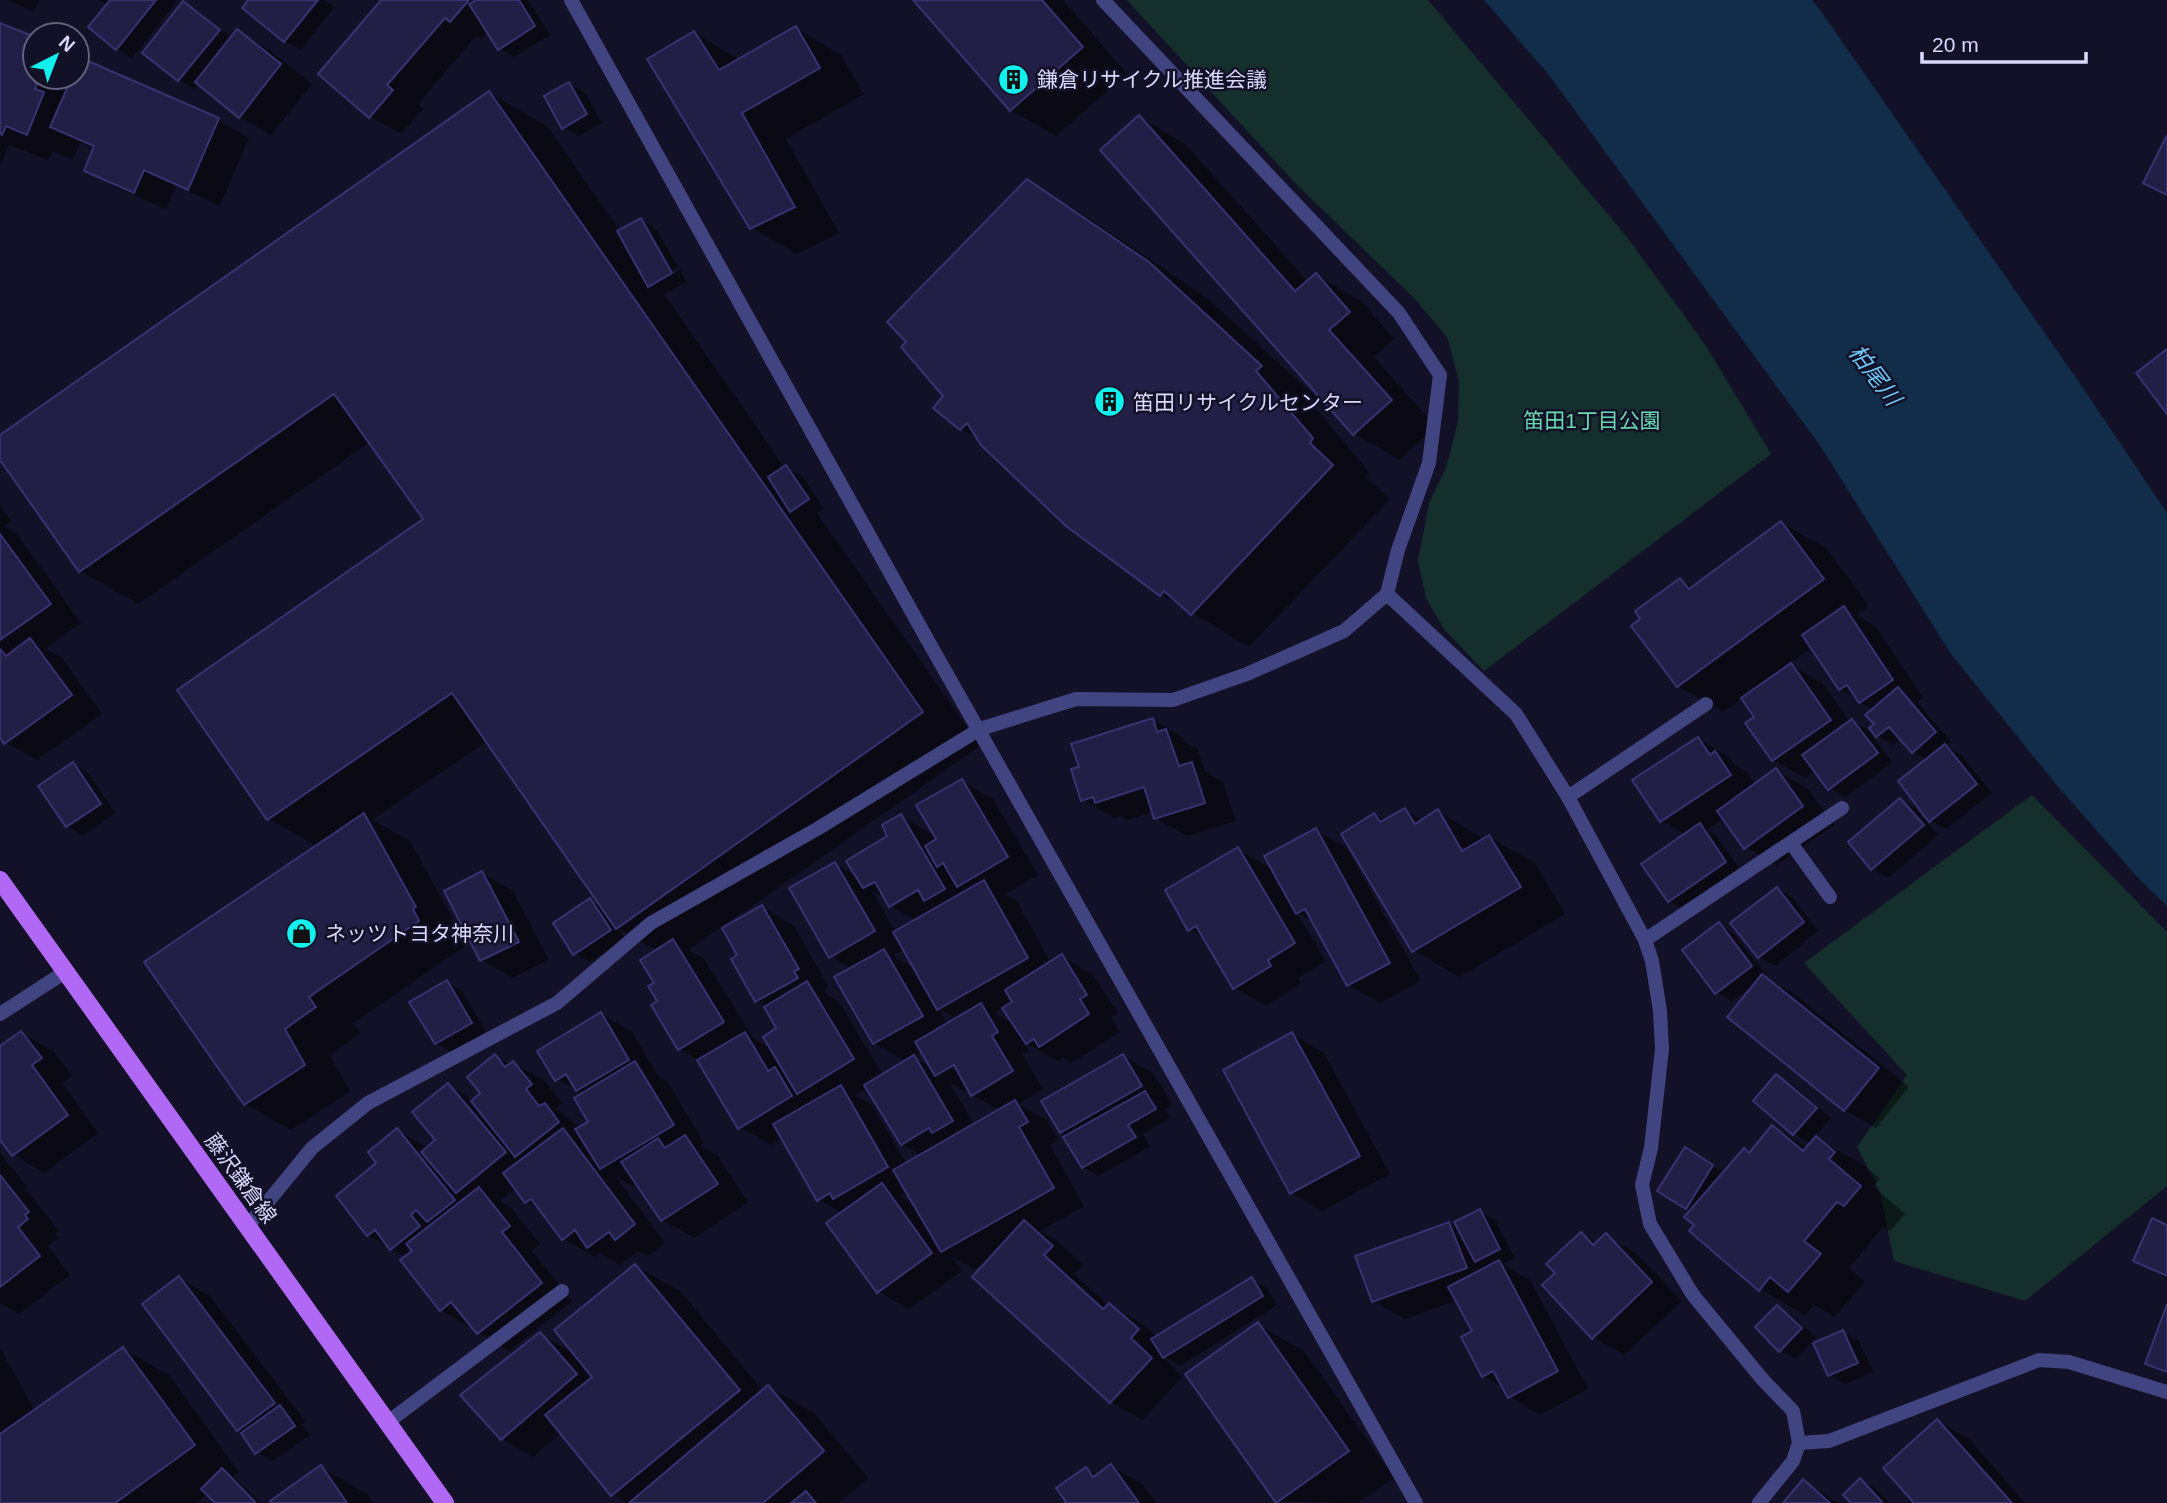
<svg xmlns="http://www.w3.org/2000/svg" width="2167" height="1503" font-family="Arial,'Noto Sans JP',sans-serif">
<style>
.green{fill:#15302c}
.water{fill:#122d4a}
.shadow{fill:#0007;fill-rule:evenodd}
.building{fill:#221f46;stroke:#373271;stroke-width:2}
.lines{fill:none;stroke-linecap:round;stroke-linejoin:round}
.lane{stroke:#404582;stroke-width:14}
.street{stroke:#404582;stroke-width:14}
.primary{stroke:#b068f5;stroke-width:18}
.labels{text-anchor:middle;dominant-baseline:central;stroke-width:5;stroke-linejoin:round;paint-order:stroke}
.poi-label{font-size:21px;fill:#d9d9fd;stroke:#131127;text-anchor:start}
.park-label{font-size:21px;fill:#69d9b0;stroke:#131127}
.street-label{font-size:21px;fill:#d9d9fd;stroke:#131127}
.water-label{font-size:23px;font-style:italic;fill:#6ec6f6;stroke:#131127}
</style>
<rect width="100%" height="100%" fill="#131127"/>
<g class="green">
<polygon points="1127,0 1428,0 1627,237 1706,346 1771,454 1484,671 1444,629 1426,598 1418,561 1429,503 1446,468 1458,422 1459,381 1447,337 1413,297 1295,183"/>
<polygon points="2032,795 2167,932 2167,1186 2025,1301 1894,1261 1880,1192 1857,1147 1907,1075 1804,963"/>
</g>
<polygon class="water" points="1484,0 1812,0 1825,17 2083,388 2167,513 2167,906 2141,881 2054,782 1951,654 1821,447 1549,75"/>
<g class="shadow">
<polygon points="9,0 40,0 34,12"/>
<polygon points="99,0 178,0 132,58 117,49 108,5"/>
<polygon points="251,0 325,0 334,7 301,50 285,41 244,8"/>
<polygon points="383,0 528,0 550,35 514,57 499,48 488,32 482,39 476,36 418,104 423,109 401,134 370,116"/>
<polygon points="915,0 1063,0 1127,74 1056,136 1011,110"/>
<polygon points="184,3 199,12 232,38 237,32 269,50 312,84 271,135 240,117 199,83 194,89 179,80 144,52"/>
<polygon points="0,25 35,39 35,77 77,77 77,61 218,120 249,138 220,206 176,186 166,209 117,188 86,170 94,149 80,142 73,160 52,151 48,160 9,145 2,163 0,162"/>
<polygon points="796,28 841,55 864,94 786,139 839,233 797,254 752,228 694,33 740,60"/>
<polygon points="569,84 585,93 602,123 579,136 563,127"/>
<path d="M489 93 547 126 620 231 641 220 656 229 678 267 655 280V284L680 270 687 282 664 294 785 468 802 476 824 509 817 513 980 746 725 925 727 927 762 907 793 925 829 987 825 989 828 995 839 1002 883 1075 906 1062 874 1043 852 969 830 956 835 864 858 877 890 836 901 816 937 837 962 781 993 799 1038 875 1006 894 1016 900 1051 963 1062 956 1093 975 1118 1013 1111 1018 1120 1032 1071 1063 1063 1058 1058 1061 1023 1041 1029 1051 1022 1054 1043 1089 1018 1104 1047 1120 1059 1140 1050 1145 1084 1206 1040 1231 1056 1240 1083 1265 1074 1274 1109 1306 1141 1323 1157 1337 1252 1279 1267 1288 1277 1305 1180 1366 1162 1355 1182 1377 1142 1420 1111 1402 975 1277 988 1261 974 1269 951 1256 962 1271 909 1309 878 1291 842 1213 818 1199 783 1138 771 1145 739 1127 700 1061 679 1049 660 1001 656 983 658 951 619 929 625 939 590 962 575 953 591 900 602 906 487 741 372 820 410 841 461 934 457 935 464 947 353 1023 360 1033 330 1056 350 1091 291 1130 245 1104 318 847 268 818 425 519 370 442 138 604 81 571 0 457V438ZM872 891 887 900 890 905 917 921 896 933ZM723 926 740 956 757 1001 768 1007 779 1029 773 1050 754 1039 705 960 689 950ZM905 949 916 969 893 956ZM1003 1008 1014 1024 994 1013ZM939 1009 957 1019 948 1025ZM923 1051 933 1068 913 1057ZM949 1082 968 1093 970 1091 972 1095 1001 1111 975 1126ZM868 1088 902 1144 922 1156 907 1165 872 1105 855 1095ZM908 1192 915 1204 900 1196Z"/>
<polygon points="1140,117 1185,144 1308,282 1316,275 1361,301 1394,339 1374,357 1436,427 1399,460 1354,433"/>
<polygon points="1027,181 1084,215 1206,297 1318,399 1312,404 1369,472 1366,477 1390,499 1249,647 1161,594 981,440 961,429 936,407 945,396"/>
<polygon points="0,506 11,521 4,526 17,534 81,623 45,649 62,658 102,714 37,760 5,742 0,735"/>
<polygon points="1782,523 1827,549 1869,606 1856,615 1875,626 1923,698 1917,702 1951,742 1945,746 1961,755 1992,793 1946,829 1930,820 1927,760 1913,752 1901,738 1893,745 1878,736 1872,729 1877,724 1873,710 1840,689 1812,647 1789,664 1822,683 1851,723 1853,721 1868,730 1892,763 1845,797 1830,788 1816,770 1805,778 1773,760 1756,718 1743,698 1723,712 1678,686 1680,580 1694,587"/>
<polygon points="1153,720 1184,738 1185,742 1198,749 1205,771 1223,782 1236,821 1187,836 1155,818 1153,812 1128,820 1121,816 1114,818 1083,799 1081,768"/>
<polygon points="1698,739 1729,757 1734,764 1747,772 1756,785 1776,770 1808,789 1834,825 1777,865 1745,847 1725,818 1707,830 1715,834 1741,871 1684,910 1669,901 1686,835 1662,821"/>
<polygon points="73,764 88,773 115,813 83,835 67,826"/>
<polygon points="1900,800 1916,809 1938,835 1888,878 1873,869"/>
<polygon points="1405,810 1424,821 1438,811 1485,840 1489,837 1535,863 1565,914 1459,977 1414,950 1374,815 1385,821"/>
<polygon points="1316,830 1347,848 1421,981 1380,1003 1349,985 1315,923 1296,912 1326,961 1298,978 1301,984 1266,1006 1235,988 1206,939 1189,930 1238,849 1273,870"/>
<polygon points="482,873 513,891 549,960 513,978 481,960"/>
<polygon points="1777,889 1793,898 1818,931 1775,966 1759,957"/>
<polygon points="1719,925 1734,934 1766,975 1764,977 1794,994 1909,1087 1876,1128 1845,1110 1730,1017 1753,985 1732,1001 1716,992"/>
<polygon points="447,982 462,991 486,1032 451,1052 436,1043"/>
<polygon points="601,1014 632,1032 658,1076 667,1081 704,1143 700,1146 717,1155 748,1202 694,1238 663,1220 638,1183 632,1186 616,1177 665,1243 648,1256 638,1251 620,1265 600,1253 595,1257 564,1239 543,1211 527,1202 516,1187 500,1201 510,1207 540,1244 532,1251 572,1301 509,1351 441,1310 406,1257 368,1235 379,1164 397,1130 428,1148 438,1141 448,1085 474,1100 482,1093 495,1056 510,1065 513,1063 545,1081 562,1103 556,1108 580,1128 590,1122 583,1094 557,1079"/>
<polygon points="21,1033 53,1051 72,1076 62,1083 98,1133 44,1173 13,1154 0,1137 0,1048"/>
<polygon points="1292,1034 1324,1053 1390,1174 1322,1211 1291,1193"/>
<polygon points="1123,1056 1154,1074 1172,1105 1165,1109 1170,1118 1143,1134 1150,1147 1098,1176 1083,1167 1069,1136 1061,1132"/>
<polygon points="1777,1076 1792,1085 1831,1118 1814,1137 1862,1164 1880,1179 1873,1186 1905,1214 1890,1231 1883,1227 1849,1268 1865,1282 1835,1317 1814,1305 1805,1315 1760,1289 1697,1225 1692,1211 1659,1191 1701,1158 1724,1173 1750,1154 1773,1127 1808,1148 1811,1144 1794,1134 1756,1100"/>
<polygon points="0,1153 27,1187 24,1190 30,1194 59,1231 55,1234 58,1238 48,1246 70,1275 19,1314 0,1303"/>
<polygon points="1479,1211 1495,1220 1515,1258 1503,1264 1530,1280 1588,1389 1540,1415 1509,1396 1504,1388 1483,1376 1474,1332 1457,1300 1405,1319 1373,1301 1449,1223 1460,1230"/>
<polygon points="2167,1227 2167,1279 2136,1261"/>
<polygon points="1581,1234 1597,1243 1606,1236 1637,1254 1682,1301 1624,1355 1593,1337 1557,1273"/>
<polygon points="635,1266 681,1292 763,1391 768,1387 814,1413 868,1478 839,1503 627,1503 612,1494 561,1433 533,1457 502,1439 540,1334 576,1355"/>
<polygon points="179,1278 210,1296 305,1421 302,1424 310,1435 272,1461 257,1452 144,1304"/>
<polygon points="1778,1307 1793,1316 1816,1338 1796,1359 1780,1350"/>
<polygon points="1258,1325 1304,1351 1394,1478 1357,1503 1277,1501"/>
<polygon points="1843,1332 1859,1341 1873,1372 1845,1384 1830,1375"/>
<polygon points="0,1348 35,1411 123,1349 169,1375 239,1472 233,1476 261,1503 217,1503 208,1494 196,1503 0,1503"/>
<polygon points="1937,1421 1969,1439 2025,1503 1916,1503"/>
<polygon points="1111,1466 1142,1484 1156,1503 1067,1503 1086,1469 1098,1475"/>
<polygon points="321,1467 367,1494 373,1503 273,1503"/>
<polygon points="1861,1480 1876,1489 1889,1503 1853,1503"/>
<polygon points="1803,1482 1834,1500 1838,1503 1785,1503"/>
</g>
<g class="building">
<polygon points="110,0 156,0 116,50 88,27"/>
<polygon points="248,0 318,0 284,42 242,8"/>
<polygon points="381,0 469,0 450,22 445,18 387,85 393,90 369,118 318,74"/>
<polygon points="476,0 519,0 535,26 498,50 469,4"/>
<polygon points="913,0 1042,0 1083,47 1010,111"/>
<polygon points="183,1 220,30 178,81 142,53"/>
<polygon points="0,23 35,37 35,77 39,77 35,89 44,92 27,135 6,126 2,135 0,134"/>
<polygon points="796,26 820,68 742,113 795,207 750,229 647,59 694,31 719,70"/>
<polygon points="237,29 281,64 239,118 195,82"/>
<polygon points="81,58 219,118 188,190 144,170 134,193 84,171 94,146 50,127 72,77 77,77 77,66"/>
<polygon points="569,82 587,114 562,129 544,96"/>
<polygon points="489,91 923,712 616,929 452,693 267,820 177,690 423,519 334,394 79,572 0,460 0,435"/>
<polygon points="1139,115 1295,291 1316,273 1350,312 1329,330 1392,400 1353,435 1100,150"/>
<polygon points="2167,135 2167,195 2143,183"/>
<polygon points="1027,179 1149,262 1262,366 1256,371 1313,438 1310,443 1333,465 1191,615 1164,591 1160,596 1066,526 981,445 967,423 960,430 933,408 943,396 901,347 906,342 887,322"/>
<polygon points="641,218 672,273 648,287 617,231"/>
<polygon points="2167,349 2167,414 2136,373"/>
<polygon points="786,465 809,499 790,512 768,477"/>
<polygon points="1781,521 1824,579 1677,687 1631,626 1640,619 1635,611 1680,578 1689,589"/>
<polygon points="0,534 51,604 0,640"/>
<polygon points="1844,606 1893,680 1859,703 1847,685 1839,690 1802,635"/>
<polygon points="30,638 72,695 4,744 0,738 0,649 6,656"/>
<polygon points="1791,663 1831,720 1772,761 1745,723 1754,717 1741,698"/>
<polygon points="1898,687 1936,732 1912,753 1889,727 1876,737 1869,728 1874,724 1865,715"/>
<polygon points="1153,718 1157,732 1166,729 1179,766 1192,762 1205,803 1154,819 1144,787 1095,803 1093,797 1081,801 1071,769 1079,767 1071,744"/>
<polygon points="1852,719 1878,753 1828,790 1802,755"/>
<polygon points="1698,737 1710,755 1715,751 1731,775 1660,822 1632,780"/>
<polygon points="1945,744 1977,784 1929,822 1898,781"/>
<polygon points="73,762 101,804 66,827 38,786"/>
<polygon points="1776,768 1803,806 1744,849 1717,811"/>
<polygon points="962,779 1008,857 957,887 943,863 937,867 925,846 936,839 916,805"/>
<polygon points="1900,798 1924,825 1871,870 1848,842"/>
<polygon points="1405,808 1415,824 1438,809 1462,851 1489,835 1521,887 1412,952 1341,834 1374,813 1380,822"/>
<polygon points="364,813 416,907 413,909 419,921 309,997 316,1007 285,1029 305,1065 244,1105 144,962"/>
<polygon points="901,814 945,889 924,901 918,890 889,907 875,882 863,888 846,861 887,836 882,825"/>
<polygon points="1700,823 1726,862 1668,902 1641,864"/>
<polygon points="1316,828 1390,963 1347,986 1305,909 1296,914 1264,856"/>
<polygon points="1238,847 1295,943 1268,960 1271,966 1233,989 1196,926 1188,931 1165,890"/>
<polygon points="835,862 875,931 829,958 789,888"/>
<polygon points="482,871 519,942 480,961 444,891"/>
<polygon points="984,880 1028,958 937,1010 893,932"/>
<polygon points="1777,887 1804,922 1758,958 1730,923"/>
<polygon points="590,898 611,930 573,955 553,923"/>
<polygon points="762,905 799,969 794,971 798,978 755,1002 731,959 737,955 722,928"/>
<polygon points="1719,922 1752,966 1715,994 1682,950"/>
<polygon points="673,939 724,1022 678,1050 651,1005 657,1001 648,986 654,983 640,960"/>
<polygon points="884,949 923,1016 873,1044 834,977"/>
<polygon points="1062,954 1087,995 1080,999 1089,1014 1039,1047 1034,1039 1026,1044 1002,1008 1012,1002 1005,990"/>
<polygon points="1762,974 1879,1068 1844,1111 1727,1017"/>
<polygon points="447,980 472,1023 435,1044 409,1002"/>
<polygon points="807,981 854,1059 797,1094 763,1037 776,1028 764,1007"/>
<polygon points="981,1003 998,1032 992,1036 1013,1071 971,1096 954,1065 935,1076 915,1042"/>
<polygon points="601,1012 629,1060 576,1091 566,1074 555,1081 537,1051"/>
<polygon points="21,1031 42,1058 32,1065 68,1115 12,1156 0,1140 0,1046"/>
<polygon points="745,1032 768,1071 775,1067 792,1096 738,1129 697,1060"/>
<polygon points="1292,1032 1360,1156 1290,1194 1223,1070"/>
<polygon points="495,1054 505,1067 513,1061 532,1084 526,1089 539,1106 545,1103 559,1122 515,1157 471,1101 480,1093 467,1077"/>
<polygon points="1123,1054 1142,1086 1060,1133 1041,1101"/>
<polygon points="914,1055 953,1121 932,1133 929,1128 901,1145 864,1085"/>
<polygon points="635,1061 674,1125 600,1169 575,1129 588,1122 574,1098"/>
<polygon points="1776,1074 1817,1108 1793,1135 1753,1101"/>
<polygon points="448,1083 506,1152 456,1193 421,1152 435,1140 412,1112"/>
<polygon points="841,1085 888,1167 833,1199 830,1193 817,1201 773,1124"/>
<polygon points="1145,1091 1156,1109 1128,1125 1136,1137 1082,1168 1063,1137"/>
<polygon points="1015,1100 1028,1122 1019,1127 1054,1188 941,1252 893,1170"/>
<polygon points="1772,1125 1803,1151 1816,1136 1835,1152 1829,1159 1861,1186 1844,1206 1837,1202 1804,1241 1821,1254 1788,1292 1770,1277 1759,1291 1689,1231 1694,1225 1684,1217 1744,1148 1749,1153"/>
<polygon points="397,1128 455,1200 427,1222 416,1210 411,1215 420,1226 390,1250 375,1230 367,1236 336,1196 376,1163 368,1152"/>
<polygon points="563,1128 635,1224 615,1240 609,1232 587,1248 575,1230 562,1240 531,1199 525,1203 503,1173"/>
<polygon points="685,1135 718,1184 661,1221 621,1162 658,1138 665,1148"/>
<polygon points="1685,1147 1713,1165 1686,1209 1657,1191"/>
<polygon points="0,1175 29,1212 25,1215 28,1219 18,1227 40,1256 0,1287"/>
<polygon points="882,1183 932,1253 877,1293 826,1223"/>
<polygon points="479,1187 510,1226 502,1232 542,1283 477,1334 451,1302 440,1311 400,1260 412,1251 406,1244"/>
<polygon points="1480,1209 1500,1249 1475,1262 1454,1222"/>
<polygon points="2152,1218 2167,1225 2167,1276 2133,1261"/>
<polygon points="1024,1220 1053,1246 1044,1255 1103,1309 1109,1303 1139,1329 1131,1338 1152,1358 1110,1403 972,1277"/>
<polygon points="1449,1222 1467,1268 1372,1302 1355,1256"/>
<polygon points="1581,1232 1593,1245 1606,1233 1652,1282 1592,1339 1542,1285 1555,1273 1546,1264"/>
<polygon points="1499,1260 1558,1371 1508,1398 1493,1371 1482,1377 1461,1337 1472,1331 1448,1287"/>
<polygon points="635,1264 740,1390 611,1496 545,1415 592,1377 554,1330"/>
<polygon points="179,1276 275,1403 237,1431 142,1304"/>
<polygon points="1252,1277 1263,1296 1163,1358 1151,1339"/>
<polygon points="2167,1304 2167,1372 2145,1364"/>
<polygon points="1777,1305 1802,1328 1779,1352 1755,1327"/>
<polygon points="1258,1322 1349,1451 1276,1503 1185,1374"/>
<polygon points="1843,1330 1858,1363 1828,1376 1813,1343"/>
<polygon points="540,1332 577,1374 501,1440 460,1395"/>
<polygon points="123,1347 195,1445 115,1503 0,1503 0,1434"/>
<polygon points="768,1385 824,1451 763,1503 629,1503"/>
<polygon points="280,1405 295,1426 255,1454 241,1433"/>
<polygon points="1937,1419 2012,1503 1914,1503 1883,1468"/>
<polygon points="1111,1464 1139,1503 1064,1503 1066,1502 1056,1488 1086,1467 1093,1477"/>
<polygon points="321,1465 347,1503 271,1503 270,1501"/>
<polygon points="222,1468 256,1503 215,1503 201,1489"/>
<polygon points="1860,1478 1882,1502 1882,1503 1851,1503 1843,1495"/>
<polygon points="1803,1479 1830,1503 1783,1503"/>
<polygon points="806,1491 816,1503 791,1503"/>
</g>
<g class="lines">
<g class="lane">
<polyline points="571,0 927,639"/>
<polyline points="1568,797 1706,704"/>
<polyline points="1791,843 1830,897"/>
<polyline points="1645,940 1842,808"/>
<polyline points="388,1422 562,1291"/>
<polyline points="1799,1443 1829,1441 2039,1360 2069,1362 2167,1392"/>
</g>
<g class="street">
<polyline points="1387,594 1516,714 1568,797 1645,940 1652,961 1660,1011 1662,1049 1651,1148 1642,1185 1650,1224 1693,1295 1763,1380 1793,1411 1799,1443 1793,1461 1759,1503"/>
<polyline points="927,639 1416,1503"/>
<polyline points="0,1014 65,972"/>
<polyline points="248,1226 312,1148 368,1103 557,1003 651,923 817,829 980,729 1076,699 1173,700 1247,674 1344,631 1387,594 1398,550 1429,463 1440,375 1399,313 1103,0"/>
</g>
<polyline class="primary" points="0,880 445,1503"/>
</g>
<defs>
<symbol id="building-disc" viewBox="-11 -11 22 22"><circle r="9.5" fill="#12f0ed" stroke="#131127"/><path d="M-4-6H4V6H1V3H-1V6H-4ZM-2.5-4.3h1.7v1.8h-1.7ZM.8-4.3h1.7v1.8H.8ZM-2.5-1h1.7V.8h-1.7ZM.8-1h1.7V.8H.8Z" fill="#111"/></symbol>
<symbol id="shop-disc" viewBox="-11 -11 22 22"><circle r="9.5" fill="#12f0ed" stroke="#131127"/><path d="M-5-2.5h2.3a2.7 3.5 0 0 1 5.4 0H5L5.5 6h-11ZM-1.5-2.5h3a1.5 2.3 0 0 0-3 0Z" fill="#111"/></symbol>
</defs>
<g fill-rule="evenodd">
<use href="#building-disc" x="996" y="62" width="35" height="35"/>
<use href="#building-disc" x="1092" y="384" width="35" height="35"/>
<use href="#shop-disc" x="284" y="916" width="35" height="35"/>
</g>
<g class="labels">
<g class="poi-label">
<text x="1037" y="79">鎌倉リサイクル推進会議</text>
<text x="1133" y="402">笛田リサイクルセンター</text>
<text x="325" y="933">ネッツトヨタ神奈川</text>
</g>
<g class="park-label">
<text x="1592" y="420">笛田1丁目公園</text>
</g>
<g class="street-label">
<text transform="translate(241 1178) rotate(54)">藤沢鎌倉線</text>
</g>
<g class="water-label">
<text transform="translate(1875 375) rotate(53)">柏尾川</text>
</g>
</g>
<g transform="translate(56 56) rotate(42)"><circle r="33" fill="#131127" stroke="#62617d" stroke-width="2"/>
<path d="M0-5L12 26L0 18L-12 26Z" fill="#12f0ed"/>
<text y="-10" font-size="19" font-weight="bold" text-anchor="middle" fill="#d9d9fd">N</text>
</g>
<path d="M1922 52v10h164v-10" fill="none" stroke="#d9d9fd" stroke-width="3.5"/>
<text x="1932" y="52" font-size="21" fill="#d9d9fd" stroke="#131127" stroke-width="5" paint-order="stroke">20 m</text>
</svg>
